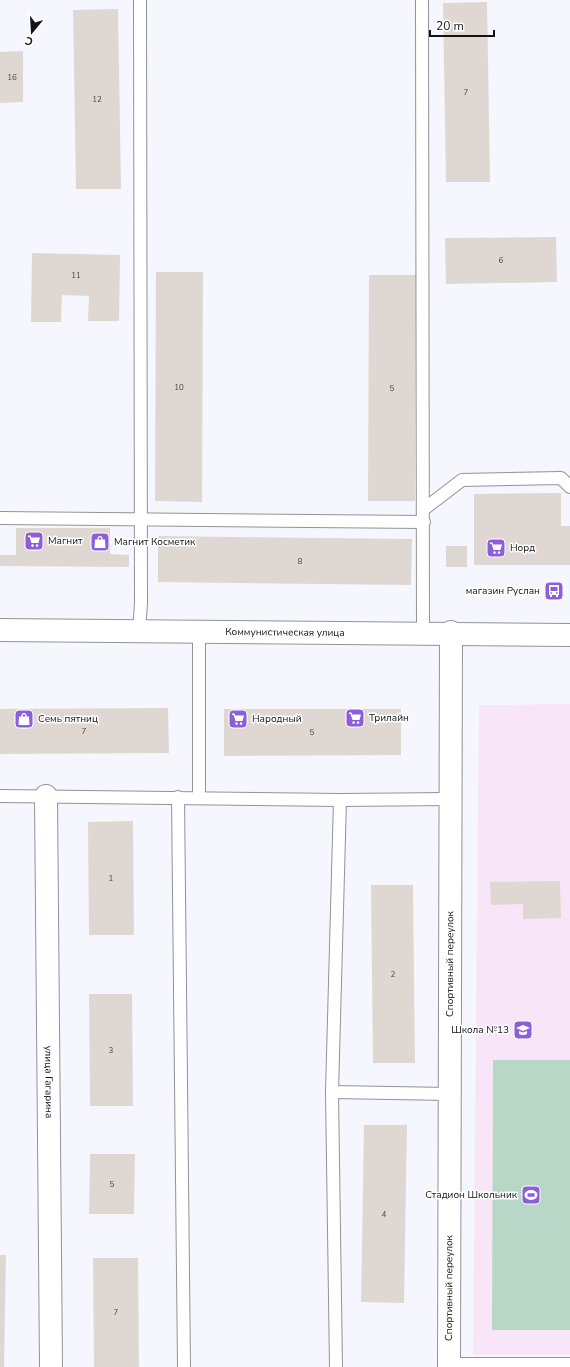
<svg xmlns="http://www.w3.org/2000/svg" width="570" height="1367" font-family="'Nunito Sans',sans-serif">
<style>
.education{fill:#f8e6f8}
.green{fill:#b8d7c6}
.building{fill:#dfd8d2}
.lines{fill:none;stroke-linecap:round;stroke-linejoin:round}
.lane-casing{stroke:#929299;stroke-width:14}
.street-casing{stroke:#929299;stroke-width:24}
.secondary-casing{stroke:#929299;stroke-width:24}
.lane{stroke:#fff;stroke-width:12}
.street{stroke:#fff;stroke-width:22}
.secondary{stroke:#fff;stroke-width:22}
.labels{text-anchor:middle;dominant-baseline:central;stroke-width:3;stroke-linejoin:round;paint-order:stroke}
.number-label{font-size:8px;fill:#464445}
.poi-label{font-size:10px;fill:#131316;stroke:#fff;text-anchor:start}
.street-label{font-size:10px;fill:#131316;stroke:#fff}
</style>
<rect width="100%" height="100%" fill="#f6f6fe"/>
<polygon class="education" points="570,704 570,1355 473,1355 479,705"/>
<polygon class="green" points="493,1060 570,1060 570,1330 492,1330"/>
<g class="building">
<polygon points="487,2 490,182 446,182 443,3"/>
<polygon points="118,9 121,189 76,189 73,10"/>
<polygon points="23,51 23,102 0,103 0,52"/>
<polygon points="556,237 557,282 446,284 445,238"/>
<polygon points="32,253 120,255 119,321 88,321 89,296 62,295 61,322 31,322"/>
<polygon points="156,272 203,272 202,502 155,501"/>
<polygon points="369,275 416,275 415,501 368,501"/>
<polygon points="561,493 561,526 570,526 570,565 474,565 474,494"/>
<polygon points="16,528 110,528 110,554 129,555 129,567 0,566 0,555 16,555"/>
<polygon points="158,536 412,539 411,585 158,582"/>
<rect x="446" y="546" width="21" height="21"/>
<polygon points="168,708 169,753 0,754 0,709"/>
<polygon points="224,709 401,709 401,755 224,756"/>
<polygon points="133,821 134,935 89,935 88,822"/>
<polygon points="560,881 561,918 523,919 523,904 491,905 490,882"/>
<polygon points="371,885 413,885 415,1063 373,1063"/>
<polygon points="89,994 132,994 133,1106 90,1106"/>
<polygon points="364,1125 407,1125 404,1303 361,1302"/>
<polygon points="90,1154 135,1154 134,1214 89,1214"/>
<polygon points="0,1255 6,1255 4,1367 0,1367"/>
<polygon points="93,1258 138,1258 139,1367 94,1367"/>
</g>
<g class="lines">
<defs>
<g id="lane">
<polyline points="422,0 423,633"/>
<polyline points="424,509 462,480 561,478 570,487"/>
<polyline points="0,518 424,522"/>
<polyline points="139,631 141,603 140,0"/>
<polyline points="0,796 340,800 451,799"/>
<polyline points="178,797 184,1367"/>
<polyline points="199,798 199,631"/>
<polyline points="332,1092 450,1094"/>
<polyline points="449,1364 570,1364"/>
<polyline points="336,1367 332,1092 340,800"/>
</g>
<g id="street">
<path id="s1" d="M46 796 51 1367"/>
<path id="s2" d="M449 1367 451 632"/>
</g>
<g id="secondary">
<path id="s3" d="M0 630 570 635"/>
</g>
</defs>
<use href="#lane" class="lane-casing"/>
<use href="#street" class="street-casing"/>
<use href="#secondary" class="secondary-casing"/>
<use href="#lane" class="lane"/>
<use href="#street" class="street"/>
<use href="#secondary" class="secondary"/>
</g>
<defs>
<symbol id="supermarket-square" viewBox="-11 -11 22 22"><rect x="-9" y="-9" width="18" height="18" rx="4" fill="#8c5fd9" stroke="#fff"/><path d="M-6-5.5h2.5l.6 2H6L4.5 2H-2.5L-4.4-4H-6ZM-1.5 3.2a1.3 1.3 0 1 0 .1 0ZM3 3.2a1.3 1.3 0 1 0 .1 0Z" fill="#fff"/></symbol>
<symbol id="shop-square" viewBox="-11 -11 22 22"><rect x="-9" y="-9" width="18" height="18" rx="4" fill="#8c5fd9" stroke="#fff"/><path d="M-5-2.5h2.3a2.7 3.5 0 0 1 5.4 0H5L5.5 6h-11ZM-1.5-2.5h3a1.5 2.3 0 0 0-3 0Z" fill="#fff"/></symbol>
<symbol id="bus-square" viewBox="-11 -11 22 22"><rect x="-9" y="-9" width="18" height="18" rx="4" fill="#8c5fd9" stroke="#fff"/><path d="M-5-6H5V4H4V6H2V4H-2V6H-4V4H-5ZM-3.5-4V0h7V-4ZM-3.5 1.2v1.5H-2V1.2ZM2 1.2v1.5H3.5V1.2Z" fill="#fff"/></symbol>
<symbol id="school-square" viewBox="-11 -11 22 22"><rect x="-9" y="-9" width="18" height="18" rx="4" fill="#8c5fd9" stroke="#fff"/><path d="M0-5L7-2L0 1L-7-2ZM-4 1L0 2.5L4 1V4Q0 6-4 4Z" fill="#fff"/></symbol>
<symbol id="stadium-square" viewBox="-11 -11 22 22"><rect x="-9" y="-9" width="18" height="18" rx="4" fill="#8c5fd9" stroke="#fff"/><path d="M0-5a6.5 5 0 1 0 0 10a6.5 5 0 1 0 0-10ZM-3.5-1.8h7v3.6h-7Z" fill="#fff"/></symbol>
</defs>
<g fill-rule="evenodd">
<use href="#supermarket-square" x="23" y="530" width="22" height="22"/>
<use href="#shop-square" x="89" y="531" width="22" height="22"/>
<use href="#supermarket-square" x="485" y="537" width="22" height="22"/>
<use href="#bus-square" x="543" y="580" width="22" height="22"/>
<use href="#supermarket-square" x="344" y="707" width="22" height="22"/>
<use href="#shop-square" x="13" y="708" width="22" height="22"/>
<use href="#supermarket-square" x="227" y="708" width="22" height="22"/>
<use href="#school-square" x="512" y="1019" width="22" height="22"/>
<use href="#stadium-square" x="520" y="1184" width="22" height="22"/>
</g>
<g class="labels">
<g class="number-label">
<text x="12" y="77">16</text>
<text x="466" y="92">7</text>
<text x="97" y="99">12</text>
<text x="501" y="260">6</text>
<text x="76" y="275">11</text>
<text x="179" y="387">10</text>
<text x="392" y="388">5</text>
<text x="300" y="561">8</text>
<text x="84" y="731">7</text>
<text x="312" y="732">5</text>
<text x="111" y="878">1</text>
<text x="393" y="974">2</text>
<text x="111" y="1050">3</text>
<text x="112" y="1184">5</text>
<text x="384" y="1214">4</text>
<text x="116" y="1312">7</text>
</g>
<g class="poi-label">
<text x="48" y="541">Магнит</text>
<text x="114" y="542">Магнит Косметик</text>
<text x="510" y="548">Норд</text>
<text x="540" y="591" text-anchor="end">магазин Руслан</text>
<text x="369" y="718">Трилайн</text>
<text x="38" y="719">Семь пятниц</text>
<text x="252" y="719">Народный</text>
<text x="509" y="1030" text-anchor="end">Школа №13</text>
<text x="517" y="1195" text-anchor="end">Стадион Школьник</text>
</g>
<g class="street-label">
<text stroke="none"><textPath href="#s3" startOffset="285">Коммунистическая улица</textPath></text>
<text stroke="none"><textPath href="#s2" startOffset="403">Спортивный переулок</textPath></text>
<text stroke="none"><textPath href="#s1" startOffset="286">улица Гагарина</textPath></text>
<text stroke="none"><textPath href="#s2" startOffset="79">Спортивный переулок</textPath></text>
</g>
</g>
<g transform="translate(32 32) rotate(198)" stroke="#ffffff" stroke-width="3" paint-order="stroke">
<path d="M0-3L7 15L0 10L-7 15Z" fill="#131316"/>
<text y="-6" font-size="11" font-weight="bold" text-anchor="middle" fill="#131316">С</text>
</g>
<path d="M430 30v6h64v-6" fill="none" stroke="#131316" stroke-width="2"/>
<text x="436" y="30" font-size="12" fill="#131316" stroke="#ffffff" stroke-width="3" paint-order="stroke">20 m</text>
</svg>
